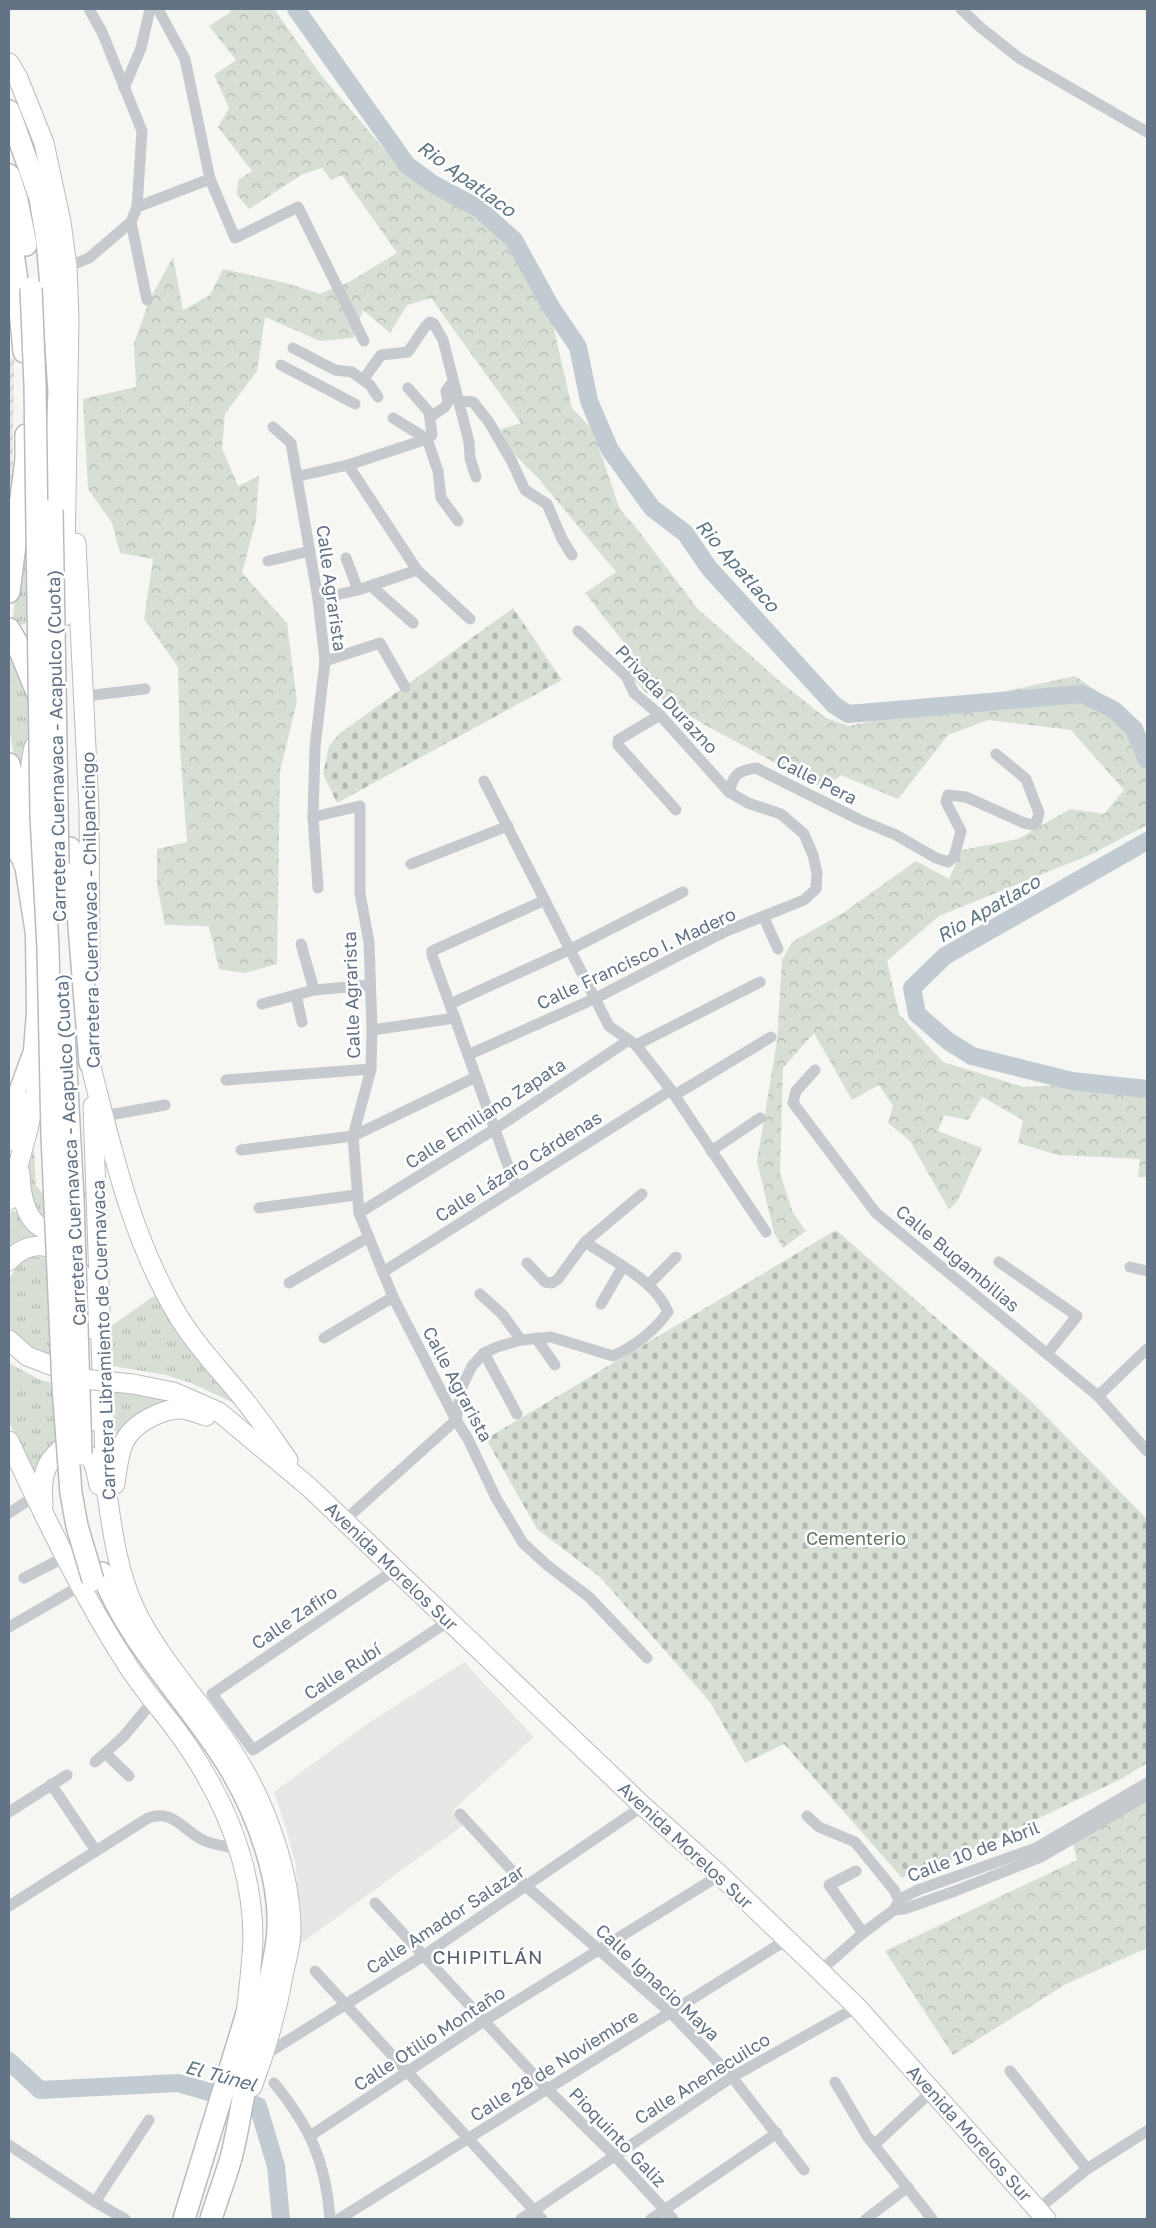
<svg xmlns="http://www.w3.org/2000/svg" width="1156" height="2228" font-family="'Golos Text',sans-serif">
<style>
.built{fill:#e7e8e6}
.industrial{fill:url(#industrial-furrows)}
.grass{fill:url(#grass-tufts)}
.forest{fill:url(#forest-crowns)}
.cemetery{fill:url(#cemetery-stones)}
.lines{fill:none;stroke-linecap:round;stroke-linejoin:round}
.river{stroke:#c2cbd1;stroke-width:18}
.secondary-casing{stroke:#babec3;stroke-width:19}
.primary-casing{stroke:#b9bcc0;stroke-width:21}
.highway-casing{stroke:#b8bbbf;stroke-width:24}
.street{stroke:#c6c9cd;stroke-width:11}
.secondary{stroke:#fff;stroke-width:16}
.primary{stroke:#fff;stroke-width:19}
.highway{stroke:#fff;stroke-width:21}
.primary-bridge-casing{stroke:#b9bcc0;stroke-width:21;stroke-linecap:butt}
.highway-bridge-casing{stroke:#b8bbbf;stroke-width:24;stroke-linecap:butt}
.primary-bridge{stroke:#fff;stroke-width:19}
.highway-bridge{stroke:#fff;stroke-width:21}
.labels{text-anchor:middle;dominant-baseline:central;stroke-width:5;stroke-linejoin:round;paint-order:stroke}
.street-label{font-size:18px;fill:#637386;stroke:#fff}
.park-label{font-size:18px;fill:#62785f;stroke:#fff}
.water-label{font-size:19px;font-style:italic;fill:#5f7683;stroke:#fff}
.neighbourhood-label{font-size:19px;letter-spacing:1px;fill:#525d6a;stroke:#fff}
</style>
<defs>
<pattern id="industrial-furrows" width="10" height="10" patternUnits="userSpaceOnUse" patternTransform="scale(1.25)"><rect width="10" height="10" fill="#e7e8e6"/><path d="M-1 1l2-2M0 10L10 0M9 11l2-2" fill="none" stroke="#bfc0c0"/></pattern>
<pattern id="grass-tufts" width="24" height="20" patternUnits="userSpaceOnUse" patternTransform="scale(1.25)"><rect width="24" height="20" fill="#d7dfd4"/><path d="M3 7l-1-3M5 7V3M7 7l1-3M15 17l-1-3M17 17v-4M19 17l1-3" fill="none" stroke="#b2b9b2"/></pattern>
<pattern id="forest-crowns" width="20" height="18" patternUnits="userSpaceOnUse" patternTransform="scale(1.25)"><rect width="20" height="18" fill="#d7dfd4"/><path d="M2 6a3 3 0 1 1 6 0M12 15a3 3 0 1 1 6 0" fill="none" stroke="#b2b9b2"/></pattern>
<pattern id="cemetery-stones" width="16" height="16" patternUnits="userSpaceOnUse" patternTransform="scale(1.25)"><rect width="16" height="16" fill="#d7dfd4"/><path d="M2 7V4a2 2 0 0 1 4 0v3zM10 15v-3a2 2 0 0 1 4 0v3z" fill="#b2b9b2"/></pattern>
</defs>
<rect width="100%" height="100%" fill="#f6f7f3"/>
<polygon class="built" points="464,1662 534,1737 453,1810 465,1824 299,1945 299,1910 296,1867 286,1828 274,1792 367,1724"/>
<polygon class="industrial" points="9,359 14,359 12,517 9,518"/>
<g class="grass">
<polygon points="26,524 28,622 22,625 12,622"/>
<polygon points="9,643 38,710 19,782 9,730"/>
<path d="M34 1150 36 1186 50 1201 87 1193 83 1206 40 1220C30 1191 22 1181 34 1150Z"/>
<polygon points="11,1211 20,1212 48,1237 9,1251 9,1220"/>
<polygon points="30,1257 43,1257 56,1262 84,1362 43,1356 14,1337 9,1326 9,1279 18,1264"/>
<polygon points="158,1293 236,1404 191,1383 166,1375 113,1366 111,1326"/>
<polygon points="9,1363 40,1380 58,1384 62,1433 41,1460 35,1476 9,1422"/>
<polygon points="114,1390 189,1404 116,1447"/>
</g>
<g class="forest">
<polygon points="229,9 274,9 321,75 391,157 488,217 546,294 572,408 593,430 620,510 634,525 698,609 783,684 826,718 849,726 1075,676 1127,712 1147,735 1147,825 1092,854 939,916 887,961 899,1014 943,1062 1024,1087 1076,1084 1147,1084 1147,1177 1138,1177 1140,1159 1058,1155 1018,1143 1023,1120 982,1097 968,1120 944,1115 938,1131 982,1148 958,1200 949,1210 910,1141 888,1123 893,1106 879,1085 852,1100 814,1033 783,1068 780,1173 793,1213 806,1231 783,1248 774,1233 757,1161 777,1041 782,960 792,942 843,913 916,861 949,879 962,850 1018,839 1070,809 1104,814 1124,790 1071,730 988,720 948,735 898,799 841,775 824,789 705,725 654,694 646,693 627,672 636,658 585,593 616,572 538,478 509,449 501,429 521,423 431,298 407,305 390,333 363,310 353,338 320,341 265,317 257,371 225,414 222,448 238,486 259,476 256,520 242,573 287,623 297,702 280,771 277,964 245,973 219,969 209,926 165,925 157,885 157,849 187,842 180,749 178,667 144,619 153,559 120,553 112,523 88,489 83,399 136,387 134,343 150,299 173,257 183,310 210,295 223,269 286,283 320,294 349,282 397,253 342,175 331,180 322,168 303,174 249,209 237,195 238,180 252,171 218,127 229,108 214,75 236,60 209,26 231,12"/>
<polygon points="1147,1798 1147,1948 1066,1984 953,2055 885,1951 1077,1860 1073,1844"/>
</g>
<g class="cemetery">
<polygon points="513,608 562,680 337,803 323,774 329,746 339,734"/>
<polygon points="836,1230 1032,1402 1147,1519 1147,1763 1123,1778 947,1862 923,1865 902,1878 784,1744 745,1763 710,1702 600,1577 537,1529 486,1439"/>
</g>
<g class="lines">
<g class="river">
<polyline points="296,9 407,165 433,184 478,208 514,240 551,307 578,347 589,401 610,450 652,508 685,533 709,568 834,705 848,714 1082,694 1114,710 1134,729 1147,760"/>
<polyline points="1147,841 945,956 912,988 917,1014 948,1041 972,1056 1072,1081 1147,1089"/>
<polyline points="9,2061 40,2090 178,2083 258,2106 276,2166 281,2219"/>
</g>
<defs>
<polyline id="secondary" points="9,818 18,856 23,864 34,934 35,1012 32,1051 9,1114"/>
<g id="primary">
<polyline points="9,63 18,78 44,143 61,222 67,267 69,318 64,616"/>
<polyline points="76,543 89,810 90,968"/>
<path d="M33 819C29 794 28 771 34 747"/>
<polyline points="23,864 42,880"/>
<path d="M90 1048V1063C112 1150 132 1241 180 1319 201 1353 231 1381 255 1414 267 1429 277 1445 288 1460"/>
<path d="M93 1106 106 1487C112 1528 117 1571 135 1609 160 1661 202 1703 233 1752 265 1801 292 1875 291 1934 290 1946 287 1959 284 1971 277 2011 266 2050 252 2087"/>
<polyline points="9,1141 24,1102"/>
<path d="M20 1173C21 1203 31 1243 69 1226"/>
<polyline points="9,1200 28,1129 46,1045"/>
<path d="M9 1261C35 1232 73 1248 84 1282 88 1297 88 1313 89 1329"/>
<polyline points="9,1340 27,1356 53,1366"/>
<polyline points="133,1384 173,1392 219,1412 309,1487 643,1806 720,1875 820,1971 857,2007 1046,2219"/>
<path d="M9 1441C45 1518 82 1595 128 1666 146 1694 170 1719 189 1748 227 1805 253 1869 253 1939 252 1964 249 1989 246 2014"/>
<polyline points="54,1456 91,1419 94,1410 94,1393"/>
<path d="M115 1484C117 1470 118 1455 124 1442 133 1423 163 1408 183 1409 191 1410 199 1414 206 1416"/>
<path d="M43 1506C41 1483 42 1454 70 1450 77 1449 87 1452 91 1459 96 1466 97 1477 99 1485"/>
</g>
<g id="highway">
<polyline points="9,111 40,198 47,241 55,330 59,392 57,437 44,528"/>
<polyline points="9,175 17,200 26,245"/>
<polyline points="9,226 18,287 24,352"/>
<polyline points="9,592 26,459 26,435"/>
<polyline points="9,629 16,641 38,695"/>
<polyline points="9,764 24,825 42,879"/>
<polyline points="70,848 76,889 90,1063"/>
<path d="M102 1573C130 1645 186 1698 226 1762 256 1810 284 1882 277 1940 272 1982 258 2021 250 2062 243 2094 239 2127 231 2158 225 2179 217 2199 211 2219"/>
<polyline points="184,2219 251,2000"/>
</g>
</defs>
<use href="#secondary" class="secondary-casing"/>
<use href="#primary" class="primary-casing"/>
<use href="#highway" class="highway-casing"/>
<g class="street">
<polyline points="158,9 185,59 210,179 235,238 298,207 364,341"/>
<polyline points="961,9 980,27 1019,58 1147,132"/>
<polyline points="124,88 141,48 150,9"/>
<polyline points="137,207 210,179"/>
<polyline points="131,222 147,300"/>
<polyline points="67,267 89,258 131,222 137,207 142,131 102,32 89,9"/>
<polyline points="293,348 335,370 352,372 370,385 378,397"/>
<polyline points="281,365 355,404"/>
<polyline points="363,380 381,355 408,352 425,327 430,322 434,324 443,340 469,442 470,458 476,477"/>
<polyline points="458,401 473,402 489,422 512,462 525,490 547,504 562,539 572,555"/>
<polyline points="430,417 445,407 448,402 446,391 453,382"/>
<polyline points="393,418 427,439"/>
<polyline points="273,427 291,443 318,599 325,661 315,747 313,817 318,888"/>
<polyline points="427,439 438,471 441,498 458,521"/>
<polyline points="348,465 417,570 470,619"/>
<polyline points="299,476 348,465 427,439 432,435 429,412 408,388"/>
<polyline points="346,558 358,590"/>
<polyline points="268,561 310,551"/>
<polyline points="371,586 413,623"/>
<polyline points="318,599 358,590 417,570"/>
<polyline points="325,661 380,643 405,687"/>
<polyline points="85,696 145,689"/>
<polyline points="660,715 618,740 618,745 676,810"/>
<polyline points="484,781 609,1026 636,1045 671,1090 766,1232"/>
<path d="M729 792C735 773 736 772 756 768L860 820 896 835 936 858 948 862 954 857 961 831 946 802 948 795 966 797 1024 823 1034 825 1037 821 1039 813 1026 779 996 754"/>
<polyline points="313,817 360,806 360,894 369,942 372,1030 371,1069 353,1136 359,1213 393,1297 456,1420 468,1439 496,1498 523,1543 547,1565 589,1597 647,1658"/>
<polyline points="411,864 508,826"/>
<polyline points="764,918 778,949"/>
<polyline points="301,944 314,990"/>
<polyline points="296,995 302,1022"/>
<polyline points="262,1004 314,990 370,985"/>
<polyline points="450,1004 571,949 683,892"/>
<polyline points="372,1030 455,1018"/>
<polyline points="636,1045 760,982"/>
<polyline points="468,1055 596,998 724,932 804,900 816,889 817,873 813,855 804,834 781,814 748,803 729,792 660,715 634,693 626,676 578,631"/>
<polyline points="815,1070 796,1091 793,1103 876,1213 1098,1396 1147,1451"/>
<polyline points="226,1080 371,1069"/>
<polyline points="675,1095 771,1037"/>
<polyline points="104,1116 165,1105"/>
<polyline points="241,1150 353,1136 476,1077"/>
<polyline points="711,1151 760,1118"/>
<polyline points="516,1188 432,955 432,951 545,900"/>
<polyline points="259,1208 356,1195"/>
<polyline points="359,1213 495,1129 629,1040"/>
<polyline points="999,1262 1077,1316 1047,1354"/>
<polyline points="527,1263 545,1282 552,1283 558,1279 585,1242 642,1194"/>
<polyline points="1130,1267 1147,1271"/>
<polyline points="383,1272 671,1090"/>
<polyline points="289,1283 369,1237"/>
<polyline points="649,1284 676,1257"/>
<polyline points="480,1294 503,1315 521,1340"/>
<polyline points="601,1304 622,1268"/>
<polyline points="324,1338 393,1297"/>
<polyline points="536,1338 555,1365"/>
<polyline points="484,1353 517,1414"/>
<polyline points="1098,1396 1147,1349"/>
<polyline points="9,1513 35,1496"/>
<path d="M345 1520 456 1420 462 1387 472 1366 484 1353 497 1347 521 1340 551 1337 613 1356C636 1345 652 1333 668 1312 656 1281 613 1261 585 1242"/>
<polyline points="396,1569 212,1694 253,1750 449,1621"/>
<polyline points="24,1578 65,1557"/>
<polyline points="9,1627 80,1586"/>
<polyline points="105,1753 129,1776"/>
<polyline points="95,1762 123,1737 154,1700"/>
<polyline points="51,1784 96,1851"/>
<polyline points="9,1812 67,1775"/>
<polyline points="460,1814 527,1887 670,2012 732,2077 804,2170"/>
<polyline points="807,1816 819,1827 855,1842 894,1890 902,1906"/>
<polyline points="856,1871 829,1885 863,1933"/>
<polyline points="375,1903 547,2089 614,2155 673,2219"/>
<path d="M9 1906 148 1818C173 1808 184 1832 205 1841 215 1845 228 1847 240 1849"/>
<polyline points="894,1910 904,1909 955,1891 1041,1857 1147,1795"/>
<polyline points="315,1971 542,2219"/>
<polyline points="820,1971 863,1933 894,1910 900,1899 918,1890 1036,1848 1147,1783"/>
<polyline points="263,2056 423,1956 643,1806"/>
<polyline points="1010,2071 1087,2169"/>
<polyline points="835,2082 867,2136 932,2219"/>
<path d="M274 2083C310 2127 326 2162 330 2219"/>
<polyline points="310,2136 484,2021 720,1875"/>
<polyline points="9,2145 95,2202 125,2219"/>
<polyline points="874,2145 932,2091"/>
<polyline points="95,2202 149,2120"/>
<polyline points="1038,2209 1087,2169 1147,2131"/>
<polyline points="339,2219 788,1939"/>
<polyline points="521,2219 732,2077 857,2007"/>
<polyline points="651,2219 777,2133"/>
<polyline points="866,2219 908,2187"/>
</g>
<use href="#secondary" class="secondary"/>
<use href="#primary" class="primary"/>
<use href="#highway" class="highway"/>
<defs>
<polyline id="primary-bridge" points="64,1377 133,1384"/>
<g id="highway-bridge">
<polyline points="31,288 35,385 41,816 48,948 52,1135 63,1387 71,1493 77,1526 93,1580"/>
<polyline points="52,510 58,864"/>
<polyline points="64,1032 73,1199 81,1454"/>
</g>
</defs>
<use href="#primary-bridge" class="primary-bridge-casing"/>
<use href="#highway-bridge" class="highway-bridge-casing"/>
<use href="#primary-bridge" class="primary-bridge"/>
<use href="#highway-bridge" class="highway-bridge"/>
</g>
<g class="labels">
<g class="street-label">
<text transform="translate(332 588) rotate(82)">Calle Agrarista</text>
<text transform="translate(667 699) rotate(47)">Privada Durazno</text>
<text transform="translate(56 746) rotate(-91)">Carretera Cuernavaca - Acapulco (Cuota)</text>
<text transform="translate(817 779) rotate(27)">Calle Pera</text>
<text transform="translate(90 910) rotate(-91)">Carretera Cuernavaca - Chilpancingo</text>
<text transform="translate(636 958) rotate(-25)">Calle Francisco I. Madero</text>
<text transform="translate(351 995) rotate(-92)">Calle Agrarista</text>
<text transform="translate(485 1113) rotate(-33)">Calle Emiliano Zapata</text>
<text transform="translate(70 1150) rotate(-93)">Carretera Cuernavaca - Acapulco (Cuota)</text>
<text transform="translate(518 1166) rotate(-32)">Calle Lázaro Cárdenas</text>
<text transform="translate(958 1258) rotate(40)">Calle Bugambilias</text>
<text transform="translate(103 1340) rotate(-92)">Carretera Libramiento de Cuernavaca</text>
<text transform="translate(458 1384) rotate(62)">Calle Agrarista</text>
<text transform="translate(392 1566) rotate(44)">Avenida Morelos Sur</text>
<text transform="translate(294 1617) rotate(-34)">Calle Zafiro</text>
<text transform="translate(342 1671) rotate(-33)">Calle Rubí</text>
<text transform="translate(686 1845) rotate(43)">Avenida Morelos Sur</text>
<text transform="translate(973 1851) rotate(-21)">Calle 10 de Abril</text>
<text transform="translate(445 1919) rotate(-33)">Calle Amador Salazar</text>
<text transform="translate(658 1982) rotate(43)">Calle Ignacio Maya</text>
<text transform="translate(429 2038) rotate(-33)">Calle Otilio Montaño</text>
<text transform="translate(554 2065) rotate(-32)">Calle 28 de Noviembre</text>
<text transform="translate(702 2078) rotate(-32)">Calle Anenecuilco</text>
<text transform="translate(970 2133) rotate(48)">Avenida Morelos Sur</text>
<text transform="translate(618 2137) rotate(46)">Pioquinto Galiz</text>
</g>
<g class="park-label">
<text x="856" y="1538">Cementerio</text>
</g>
<g class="water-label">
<text transform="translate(467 178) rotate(36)">Rio Apatlaco</text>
<text transform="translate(738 565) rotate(49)">Rio Apatlaco</text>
<text transform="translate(988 908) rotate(-30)">Rio Apatlaco</text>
<text transform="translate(221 2075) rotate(15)">El Túnel</text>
</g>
<g class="neighbourhood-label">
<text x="488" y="1956">CHIPITLÁN</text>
</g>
</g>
<rect width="1156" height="2228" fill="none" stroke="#637386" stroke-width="20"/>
</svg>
